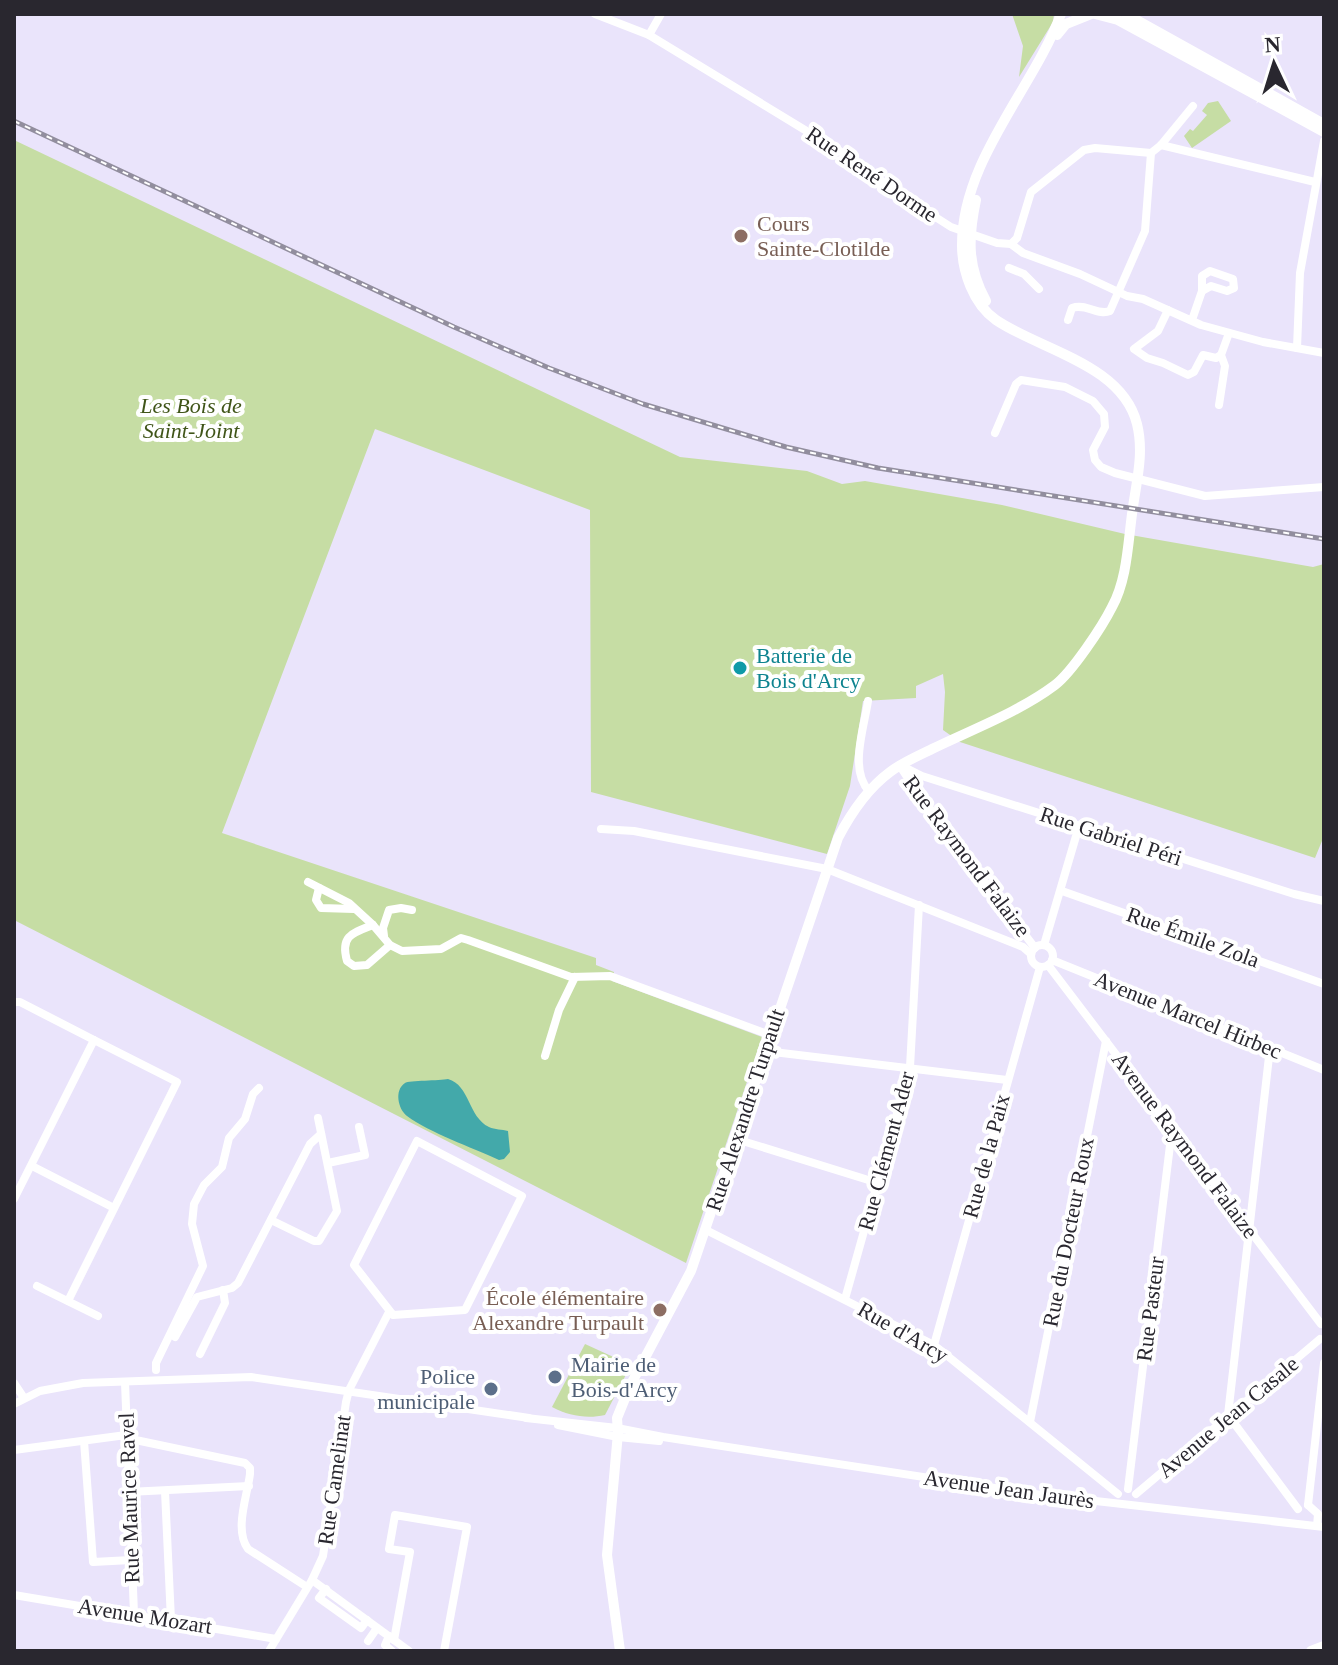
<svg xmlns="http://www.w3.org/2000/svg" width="1338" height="1665" font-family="'Times New Roman',serif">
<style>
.green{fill:#c6dda4}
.water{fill:#43a9aa}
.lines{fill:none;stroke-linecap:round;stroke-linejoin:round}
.minor{stroke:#fff;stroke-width:8}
.major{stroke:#fff;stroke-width:10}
.rail-casing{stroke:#928e9e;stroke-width:5}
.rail{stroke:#fff;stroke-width:2;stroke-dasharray:6;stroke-linecap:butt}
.education-dot{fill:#8d6e63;stroke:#fff;stroke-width:3}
.culture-dot{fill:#0f9aa8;stroke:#fff;stroke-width:3}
.service-dot{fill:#5c6f8a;stroke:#fff;stroke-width:3}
.labels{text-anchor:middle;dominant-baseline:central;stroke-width:8;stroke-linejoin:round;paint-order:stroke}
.street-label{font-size:22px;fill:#29272f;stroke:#fff}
.education-label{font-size:22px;fill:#785e54;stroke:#fff;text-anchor:start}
.park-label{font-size:22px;font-style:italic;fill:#405519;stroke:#fff}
.culture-label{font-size:22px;fill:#0d838f;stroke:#fff;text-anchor:start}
.service-label{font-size:22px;fill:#4e5e75;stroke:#fff;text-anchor:start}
</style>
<rect width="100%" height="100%" fill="#eae4fb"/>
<g class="green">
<polygon points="1012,14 1054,14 1053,22 1019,77 1023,46"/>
<polygon points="1218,101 1231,121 1192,148 1184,136 1190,129 1193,131 1207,115 1202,111 1208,103"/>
<polygon points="14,140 680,457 807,471 842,484 865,481 1002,505 1125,534 1313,567 1324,564 1324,836 1315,858 960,742 943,730 945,692 943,674 916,686 916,698 863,701 850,786 827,854 591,792 590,510 375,429 222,833 596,958 596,965 614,972 612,981 762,1037 686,1263 14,920"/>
<path d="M585 1344 631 1365 605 1415C587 1419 569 1416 552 1407Z"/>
</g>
<path class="water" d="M448 1079C470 1085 468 1117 489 1127 495 1130 502 1129 508 1131L510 1152 504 1159 499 1160C471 1147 430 1133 407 1116 398 1109 394 1090 405 1083 409 1080 440 1081 448 1079Z"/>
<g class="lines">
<g class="minor">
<polyline points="595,14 649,35 846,155 901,195 951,227 997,243 1011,244 1023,253 1080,274 1127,296 1143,299 1201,325 1263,342 1324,353"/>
<polyline points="649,35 661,14"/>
<polyline points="1161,145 1315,182"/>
<polyline points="1011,244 1017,238 1031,192 1084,150 1095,148 1151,153"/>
<polyline points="1009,268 1024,274 1039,289"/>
<polygon points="1210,271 1233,279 1234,288 1227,291 1211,286 1202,291 1202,276"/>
<polyline points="1168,310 1158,331 1134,349 1147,358 1163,363 1188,375 1194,372 1203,355 1216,358 1221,355 1229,333"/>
<path d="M1068 320 1072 308C1086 303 1098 316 1110 311L1145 231 1151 153 1161 145 1193 106"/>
<polyline points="1192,320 1202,291"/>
<polyline points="1297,348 1300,273 1324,141"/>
<polyline points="1219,405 1225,366 1221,355"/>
<polyline points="995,433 1016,384 1021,380 1065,387 1093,401 1104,414 1105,427 1093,450 1095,460 1101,467 1115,473 1205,496 1324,487"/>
<path d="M868 701C864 728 849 770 869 791"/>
<polyline points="900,765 922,776 1294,894 1324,901"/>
<polyline points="900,766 915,789 1035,948"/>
<polyline points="601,829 634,831 827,869 1023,947 1031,954"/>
<polyline points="308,882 349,903 373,925 390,945 402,951 441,949 461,938 468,940 571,977 610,976 770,1035"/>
<polyline points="319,888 316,900 321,908 354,909"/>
<polyline points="1062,891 1324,984"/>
<path d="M373 925C352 933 340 936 347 961L354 966 367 965 390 945"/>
<polyline points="384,936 383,928 389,910 401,908 412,910"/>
<polyline points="1044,945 1079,826"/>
<circle cx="1042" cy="956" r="11"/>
<polyline points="1052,960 1324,1070"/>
<polyline points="1048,965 1321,1324"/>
<polyline points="14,1002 20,1002 94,1040"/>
<polyline points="1270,1048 1228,1415 1298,1509"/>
<polyline points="765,1051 1007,1080"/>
<polyline points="545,1056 559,1010 575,977"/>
<polyline points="736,1139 878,1183"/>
<polygon points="417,1141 522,1196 465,1310 393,1315 354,1265"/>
<polyline points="328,1163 365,1155 359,1127"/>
<polyline points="32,1166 114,1208"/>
<polyline points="14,1199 94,1040 177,1082 68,1301"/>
<polyline points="271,1220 314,1241 319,1241 337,1211 318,1118"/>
<polyline points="706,1230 934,1345 1118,1494"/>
<polyline points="37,1286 98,1316"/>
<polyline points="845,1299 910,1067 919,905"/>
<polyline points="175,1337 197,1297 232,1288 238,1283 310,1144 321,1134"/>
<polyline points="934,1345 1040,967"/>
<polyline points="200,1354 225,1303 223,1290"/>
<polyline points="156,1370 156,1363 203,1266 192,1224 194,1204 204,1185 222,1167 229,1138 245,1119 253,1094 259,1088"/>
<polyline points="125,1382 134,1614"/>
<polyline points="14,1383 24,1398"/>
<polyline points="14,1404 40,1391 83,1383 251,1377 529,1418"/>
<polyline points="526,1418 617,1428 663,1437 1034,1494 1324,1527"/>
<polyline points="1030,1422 1106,1041"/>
<polyline points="558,1425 618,1437 659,1441"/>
<path d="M126 1438 245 1463 250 1468V1474C247 1497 234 1530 248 1549L307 1587"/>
<polyline points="84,1441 93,1562 131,1560"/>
<polyline points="14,1450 126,1435"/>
<polyline points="1128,1489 1172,1129"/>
<polyline points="165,1491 171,1620"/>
<polyline points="128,1492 249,1486"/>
<polyline points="1136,1494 1320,1339"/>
<polyline points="1308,1505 1324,1363"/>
<polyline points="1308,1505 1318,1514 1317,1526"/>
<polyline points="312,1580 409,1651"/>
<polyline points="326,1589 319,1598 361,1628 367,1620"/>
<polyline points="14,1595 276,1639"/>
<polyline points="389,1636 385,1645 392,1651"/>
<polyline points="394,1640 410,1552 389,1549 395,1515 467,1527 444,1651"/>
<polyline points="368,1641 377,1628"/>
<polyline points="269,1651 312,1580 323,1556 346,1402 349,1390 389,1312"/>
</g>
<g class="major">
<polyline points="1095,14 1118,20 1324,132"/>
<polyline points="1126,14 1324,124"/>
<polyline points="1057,35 1066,24 1091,14"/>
<path d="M976 200C968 238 967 266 986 301"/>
<path d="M620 1651 607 1555 618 1433 617 1418 630 1386 691 1271 838 838C851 813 867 789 890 772 903 762 918 756 932 749 973 729 1019 712 1055 685 1072 672 1102 627 1112 607 1128 578 1128 539 1133 507 1137 479 1144 452 1137 424 1122 364 1040 350 996 320 973 304 962 271 962 245 962 160 1033 89 1061 14"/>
<polyline points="1311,1651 1324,1646"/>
</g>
<defs>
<polyline id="rail" points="14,121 454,327 549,368 643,404 786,447 878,468 1324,539"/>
</defs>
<use href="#rail" class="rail-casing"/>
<use href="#rail" class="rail"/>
</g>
<g class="education-dot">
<circle cx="741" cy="236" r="8"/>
<circle cx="660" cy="1310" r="8"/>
</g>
<circle class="culture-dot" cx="740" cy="668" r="8"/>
<g class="service-dot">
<circle cx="555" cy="1377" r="8"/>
<circle cx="491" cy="1389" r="8"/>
</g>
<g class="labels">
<g class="street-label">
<text transform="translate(872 174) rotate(34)">Rue René Dorme</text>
<text transform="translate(1111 836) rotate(18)">Rue Gabriel Péri</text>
<text transform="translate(967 856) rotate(53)">Rue Raymond Falaize</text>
<text transform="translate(1193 937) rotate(20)">Rue Émile Zola</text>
<text transform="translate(1188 1015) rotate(22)">Avenue Marcel Hirbec</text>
<text transform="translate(745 1110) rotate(-72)">Rue Alexandre Turpault</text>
<text transform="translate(1185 1145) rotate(53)">Avenue Raymond Falaize</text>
<text transform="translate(886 1151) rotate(-75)">Rue Clément Ader</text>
<text transform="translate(986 1156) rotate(-75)">Rue de la Paix</text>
<text transform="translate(1068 1232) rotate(-79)">Rue du Docteur Roux</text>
<text transform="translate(1150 1309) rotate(-83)">Rue Pasteur</text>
<text transform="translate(903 1332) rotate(30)">Rue d'Arcy</text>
<text transform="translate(1228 1417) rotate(-40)">Avenue Jean Casale</text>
<text transform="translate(334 1480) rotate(-82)">Rue Camelinat</text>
<text transform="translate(1009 1489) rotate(8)">Avenue Jean Jaurès</text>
<text transform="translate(129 1498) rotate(-92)">Rue Maurice Ravel</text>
<text transform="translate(145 1616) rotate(9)">Avenue Mozart</text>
</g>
<g class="education-label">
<text x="757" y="223">Cours<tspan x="757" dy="25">Sainte-Clotilde</tspan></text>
<text x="644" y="1297" text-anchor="end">École élémentaire<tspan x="644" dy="25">Alexandre Turpault</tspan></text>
</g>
<g class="park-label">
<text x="191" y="405">Les Bois de<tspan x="191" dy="25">Saint-Joint</tspan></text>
</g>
<g class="culture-label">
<text x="756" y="655">Batterie de<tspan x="756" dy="25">Bois d'Arcy</tspan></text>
</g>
<g class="service-label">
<text x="571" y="1364">Mairie de<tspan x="571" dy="25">Bois-d'Arcy</tspan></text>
<text x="475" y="1376" text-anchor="end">Police<tspan x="475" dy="25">municipale</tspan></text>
</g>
</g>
<rect width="1338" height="1665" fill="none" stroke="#29272f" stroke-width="32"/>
<g transform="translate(1274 64) rotate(356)" stroke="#ffffff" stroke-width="6" paint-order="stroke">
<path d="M0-6L14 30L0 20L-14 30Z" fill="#29272f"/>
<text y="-12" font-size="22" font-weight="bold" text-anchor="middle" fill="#29272f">N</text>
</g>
</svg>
